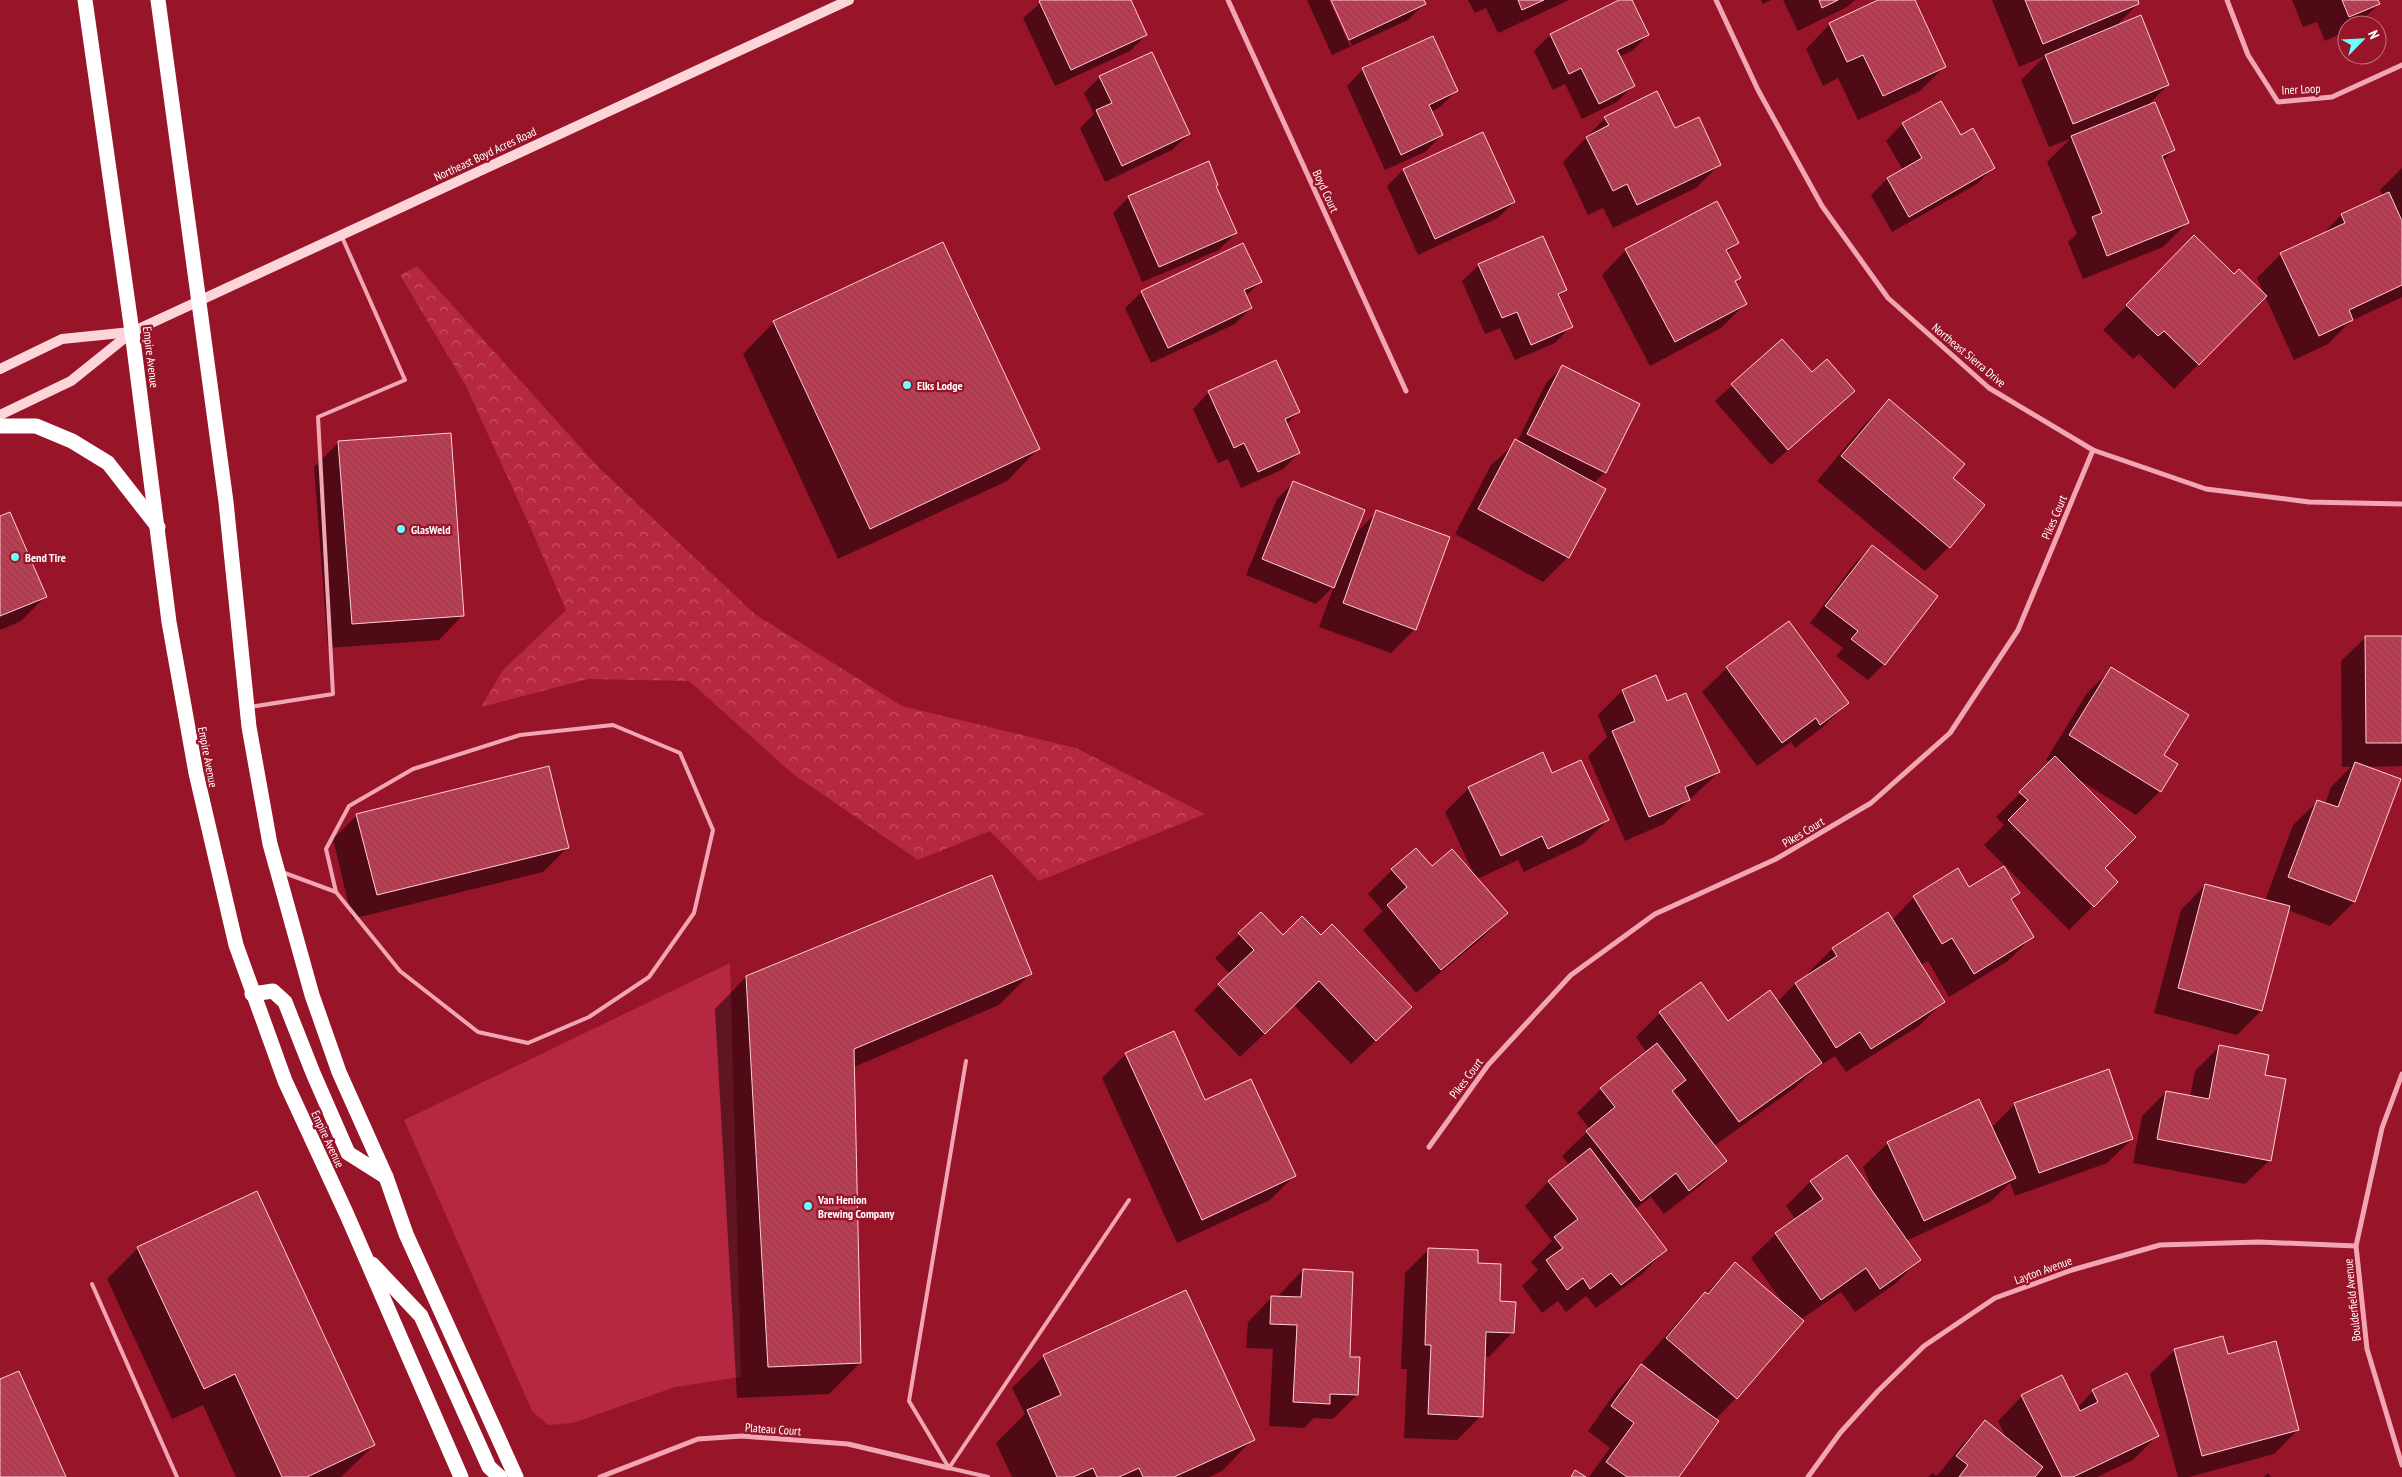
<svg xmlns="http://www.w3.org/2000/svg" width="2402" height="1477" font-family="'PT Sans Narrow',sans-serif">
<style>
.green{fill:#b62741}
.forest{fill:url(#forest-crowns)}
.shadow{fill:#0007;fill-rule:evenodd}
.building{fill:url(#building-back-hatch);stroke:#fdced6}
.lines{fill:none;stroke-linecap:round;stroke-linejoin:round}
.lane{stroke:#f2a6b4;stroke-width:4}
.street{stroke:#f2a6b4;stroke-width:5}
.secondary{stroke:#fcd5db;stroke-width:10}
.highway{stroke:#fff;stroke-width:15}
.poi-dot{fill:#68fffd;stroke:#971429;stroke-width:2}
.labels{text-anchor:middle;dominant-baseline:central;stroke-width:4.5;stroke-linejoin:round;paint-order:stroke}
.street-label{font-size:12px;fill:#fff;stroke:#971429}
.poi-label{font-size:12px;font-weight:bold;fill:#fff;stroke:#971429;text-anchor:start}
</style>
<defs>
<pattern id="forest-crowns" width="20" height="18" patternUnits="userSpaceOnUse" patternTransform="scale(1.25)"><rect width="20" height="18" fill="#b62741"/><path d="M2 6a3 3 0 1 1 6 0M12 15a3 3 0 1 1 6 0" fill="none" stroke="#c55267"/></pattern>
<pattern id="building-back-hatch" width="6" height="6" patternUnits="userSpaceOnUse" patternTransform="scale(1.25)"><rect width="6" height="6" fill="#bf3d53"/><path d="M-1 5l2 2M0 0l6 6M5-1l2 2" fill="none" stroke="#864450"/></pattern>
</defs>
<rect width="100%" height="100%" fill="#971429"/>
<polygon class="green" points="730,963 741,1377 675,1387 573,1423 548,1425 532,1411 404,1120"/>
<polygon class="forest" points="417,266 599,468 756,615 902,706 1076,748 1205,814 1039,881 990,831 918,860 793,774 689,681 588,679 481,707 503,670 566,610 532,531 466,386 400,275"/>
<g class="shadow">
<polygon points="1044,0 1129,0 1146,35 1130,51 1055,86 1023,18"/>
<polygon points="1307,0 1329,0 1350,46 1352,45 1332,0 1422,0 1424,4 1408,20 1332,55"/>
<polygon points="1468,0 1569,0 1498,33 1486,8 1475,13"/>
<polygon points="1622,0 1631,0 1648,35 1632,51 1619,57 1633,86 1617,102 1582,119 1565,84 1553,90 1534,51 1550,35"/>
<polygon points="1761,0 1771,0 1763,4"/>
<polygon points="1783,0 1855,0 1847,7 1798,31"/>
<polygon points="1881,0 1913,0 1945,66 1920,91 1858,120 1838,78 1823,86 1806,49 1830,24"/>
<polygon points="1992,0 2136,0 2138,4 2114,28 2168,85 2145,108 2173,150 2163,161 2188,222 2163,247 2083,279 2068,242 2077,234 2047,162 2070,139 2049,147 2021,80 2045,56 2019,67"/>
<polygon points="2292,0 2377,0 2379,4 2357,25 2347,25 2347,31 2325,41 2317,22 2303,27"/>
<polygon points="1363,69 1456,91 1440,107 1431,112 1442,135 1425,152 1385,170 1347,86"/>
<polygon points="1100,77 1189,134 1172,150 1105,182 1080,128 1094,114 1084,93"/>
<polygon points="1941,103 1960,136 1993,168 1977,184 1892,232 1871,195 1887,179 1903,170 1886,141 1902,124"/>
<polygon points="1605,118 1674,129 1720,164 1696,188 1613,228 1603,208 1588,215 1563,162"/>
<polygon points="1483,134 1514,202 1498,218 1418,255 1387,186 1403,170"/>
<polygon points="2402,168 2402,297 2351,321 2328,344 2294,360 2265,296 2174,389 2139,354 2133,359 2103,330 2170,261 2234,275 2264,294 2257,278 2281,254 2321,236 2341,215 2383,196 2380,190"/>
<polygon points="1215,186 1236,233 1219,250 1142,282 1113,213 1129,197"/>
<polygon points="1738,242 1726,254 1739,277 1734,283 1745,304 1721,328 1650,366 1602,275 1626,250"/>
<polygon points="1479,265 1565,290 1558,297 1571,326 1555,343 1515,360 1500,328 1485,334 1462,281"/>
<polygon points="1260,282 1246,296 1251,308 1235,324 1151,363 1125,308 1142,292"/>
<polygon points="774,322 1038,449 1007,481 838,559 743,354"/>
<polygon points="1782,340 1812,374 1854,391 1771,465 1715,401"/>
<polygon points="1562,367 1638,405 1605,472 1594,483 1604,489 1568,557 1543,582 1455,534 1491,465 1517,442 1546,383"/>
<polygon points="1209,392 1298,412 1286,425 1299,453 1283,469 1241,488 1228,459 1218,463 1193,409"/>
<polygon points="1889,401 1951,478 1984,505 1949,547 1925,571 1817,481 1864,425"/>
<polygon points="338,443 463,615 439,640 328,648 314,467"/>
<polygon points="1293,483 1354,535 1377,512 1415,629 1391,653 1319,627 1334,586 1316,604 1246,575 1277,499"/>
<polygon points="0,517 45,597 21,621 0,630"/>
<polygon points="1872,547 1884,664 1868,680 1836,656 1843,648 1810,623 1855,563"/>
<polygon points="1789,622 1847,703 1823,727 1795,748 1791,742 1757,766 1702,692 1727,668"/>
<polygon points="2366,637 2402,637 2402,766 2365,767 2354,902 2330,926 2288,910 2261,1011 2237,1035 2154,1013 2181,910 2205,885 2265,901 2293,825 2318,801 2325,804 2331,787 2351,767 2342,767 2341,661"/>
<polygon points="2112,669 2163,756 2160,791 2136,815 2079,780 2103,868 2117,882 2069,930 1984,845 2004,825 1996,817 2051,763 2046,760 2087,693"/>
<polygon points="1655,677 1666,703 1719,772 1664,824 1625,841 1588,756 1607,737 1598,715 1622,691"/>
<polygon points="1552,775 1608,820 1583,844 1524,872 1518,860 1477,879 1506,913 1482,938 1416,993 1363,930 1383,911 1368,894 1392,870 1432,868 1474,875 1445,812 1469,788"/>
<polygon points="357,815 568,847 543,872 352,919 333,839"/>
<path d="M1969 889 2018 893 2010 901 2032 937 2008 961 1949 997 1928 961 1921 965 1944 1001 1919 1026 1846 1072 1835 1056 1813 1070 1796 1087 1714 1146 1725 1161 1701 1185 1664 1214 1651 1197 1635 1209 1666 1250 1642 1274 1596 1308 1586 1296 1566 1312 1558 1301 1542 1313 1522 1286 1538 1270 1531 1262 1552 1241 1525 1206 1549 1181 1570 1166 1562 1156 1590 1129 1577 1113 1601 1089 1647 1053 1636 1037 1660 1013 1728 1023 1777 1002 1795 984 1809 975 1808 973 1832 949 1888 914 1892 920 1914 897ZM1674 1090 1689 1111 1687 1112 1672 1093Z"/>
<polygon points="1261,914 1283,937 1386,1031 1351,1064 1294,1005 1240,1057 1194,1010 1230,974 1215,958"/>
<polygon points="1031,973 999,1005 854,1067 860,1363 829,1394 737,1398 715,1009 746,977"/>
<polygon points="2219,1047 2264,1076 2270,1160 2245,1184 2133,1163 2142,1116 2166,1092 2190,1097 2195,1071"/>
<polygon points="1126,1054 1294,1176 1270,1200 1177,1243 1102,1078"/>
<polygon points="2015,1104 2132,1139 2107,1163 2015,1196 2010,1183 1990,1202 1906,1241 1919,1260 1895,1284 1855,1312 1841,1292 1800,1320 1736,1398 1715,1420 1677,1477 1589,1477 1610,1448 1588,1431 1617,1390 1641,1366 1654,1376 1655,1374 1642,1363 1681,1318 1735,1264 1784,1305 1751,1258 1776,1234 1796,1220 1786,1206 1810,1182 1847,1157 1876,1199 1863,1167 1888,1143 1991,1128"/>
<polygon points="138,1248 374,1445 341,1477 236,1477 203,1405 172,1419 107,1279"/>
<polygon points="1429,1249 1476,1264 1513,1332 1489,1357 1484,1356 1481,1416 1457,1440 1404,1438 1407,1369 1401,1369 1405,1273"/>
<polygon points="1303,1270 1348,1358 1357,1395 1333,1419 1314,1418 1304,1428 1269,1426 1273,1349 1246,1348 1248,1322 1272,1297 1279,1297 1279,1295"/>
<polygon points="2175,1350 2227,1356 2298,1430 2274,1454 2189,1477 2178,1477 2150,1374"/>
<polygon points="1044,1356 1253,1439 1222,1471 1209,1477 1012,1477 996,1443 1025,1414 1012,1388"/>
<polygon points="2093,1391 2157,1436 2133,1460 2097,1477 1928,1477 1932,1473 1937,1476 1961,1446 1985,1422 2007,1440 1998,1421 2022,1396 2077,1408"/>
<polygon points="2268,1473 2271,1477 2264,1477"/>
</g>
<g class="building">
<polygon points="1041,0 1131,0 1147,35 1071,70 1039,1"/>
<polygon points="1331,0 1424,0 1426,4 1349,40"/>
<polygon points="1518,0 1544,0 1522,10"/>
<polygon points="1619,0 1632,0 1649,35 1617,50 1635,86 1599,104 1581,68 1569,74 1550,34"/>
<polygon points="1819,0 1838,0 1822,8"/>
<polygon points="1878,0 1915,0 1946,67 1883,96 1863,55 1847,62 1829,23"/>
<polygon points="2025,0 2138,0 2139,4 2043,44"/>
<polygon points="2342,0 2378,0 2380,4 2349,17"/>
<polygon points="2141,15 2169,85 2073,124 2045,55"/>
<polygon points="1433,36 1458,91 1429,105 1443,135 1401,155 1362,68"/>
<polygon points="1152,52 1190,134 1122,166 1096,110 1112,103 1099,76"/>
<polygon points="1657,91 1675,128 1699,117 1721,165 1637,205 1627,184 1613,191 1586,137 1609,125 1604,117"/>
<polygon points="1941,101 1961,135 1973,128 1995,168 1909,217 1887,178 1922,158 1902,123"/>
<polygon points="2155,102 2175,150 2162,156 2189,223 2107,256 2092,217 2102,213 2071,136"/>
<polygon points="1483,132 1515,202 1435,239 1403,169"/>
<polygon points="1209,161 1218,185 1216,186 1237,233 1159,267 1128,196"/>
<polygon points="2389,192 2402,221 2402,285 2349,310 2353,320 2319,336 2280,253 2345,223 2341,214"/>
<polygon points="1717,201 1739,243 1726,250 1741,278 1735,281 1747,304 1675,342 1625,249"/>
<polygon points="2194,235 2234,274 2239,269 2267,296 2199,365 2164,331 2158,336 2126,305"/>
<polygon points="1543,236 1567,290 1558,294 1573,327 1531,345 1517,312 1502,318 1478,264"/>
<polygon points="943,242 1040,449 870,529 773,321"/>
<polygon points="1243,243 1262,282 1244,290 1252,308 1168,348 1141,291"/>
<polygon points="1782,339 1812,372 1827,359 1855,391 1788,450 1731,384"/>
<polygon points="1276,360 1300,412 1285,419 1300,453 1258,472 1244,443 1234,448 1208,391"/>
<polygon points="1562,365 1640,404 1606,473 1527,434"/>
<polygon points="1889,399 1965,464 1953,478 1985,505 1950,548 1841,456"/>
<polygon points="451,433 464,616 352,624 338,441"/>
<polygon points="1515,439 1606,489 1569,558 1478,509"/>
<polygon points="1293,481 1365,510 1334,588 1262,559"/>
<polygon points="1376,510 1450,537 1416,630 1343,603"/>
<polygon points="10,512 47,597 0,616 0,516"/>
<polygon points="1872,545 1938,596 1885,665 1851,639 1858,631 1825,606"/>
<polygon points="1789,621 1849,703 1820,725 1816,718 1782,743 1726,667"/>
<polygon points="2365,636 2402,636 2402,743 2366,743"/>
<polygon points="2111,667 2189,715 2164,755 2178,764 2161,792 2069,735"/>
<polygon points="1656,675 1667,701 1686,693 1720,772 1685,787 1690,800 1649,817 1612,731 1635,721 1622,690"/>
<polygon points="1543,752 1552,773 1581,760 1609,820 1548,849 1542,836 1501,856 1468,787"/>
<polygon points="2055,756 2136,837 2105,868 2118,882 2094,907 2008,820 2028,800 2019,792"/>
<polygon points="2355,762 2401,779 2355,902 2288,877 2317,800 2338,807"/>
<polygon points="549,766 569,848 377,895 356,814"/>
<polygon points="1416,848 1432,866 1452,849 1508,913 1441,970 1387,905 1407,887 1391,869"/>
<polygon points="2004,866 2020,893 2011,899 2034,937 1974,974 1952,938 1942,944 1913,896 1958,868 1969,887"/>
<polygon points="992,875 1032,974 854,1049 861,1363 768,1367 746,976"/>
<polygon points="2205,884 2290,906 2262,1011 2178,988"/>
<polygon points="1261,912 1283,935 1302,916 1321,935 1332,924 1412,1007 1376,1041 1319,981 1265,1034 1218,984 1254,950 1238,933"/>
<polygon points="1888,912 1945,1002 1871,1049 1860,1032 1836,1048 1795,983 1837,956 1832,948"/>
<polygon points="1701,982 1728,1021 1770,990 1822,1063 1739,1122 1659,1012"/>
<polygon points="1174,1031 1205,1100 1251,1079 1296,1176 1202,1220 1125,1053"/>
<polygon points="1657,1043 1686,1080 1672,1091 1727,1161 1689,1191 1676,1173 1641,1201 1586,1131 1615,1107 1600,1088"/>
<polygon points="2219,1045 2269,1055 2265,1075 2286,1079 2271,1161 2157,1139 2166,1091 2209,1099"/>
<polygon points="2109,1069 2133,1139 2039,1173 2014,1103"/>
<polygon points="1979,1099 2016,1178 1924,1221 1887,1142"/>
<polygon points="1590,1148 1667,1250 1621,1285 1611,1273 1590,1289 1583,1278 1567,1290 1546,1260 1563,1248 1554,1237 1578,1219 1548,1181"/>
<polygon points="1847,1155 1921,1260 1880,1289 1866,1268 1821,1300 1775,1233 1823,1199 1810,1181"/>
<polygon points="257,1191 375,1445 307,1477 282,1477 235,1374 204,1389 137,1247"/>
<polygon points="1428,1248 1478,1250 1478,1263 1501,1264 1500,1301 1516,1302 1514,1333 1486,1332 1483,1417 1428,1414 1431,1345 1425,1345"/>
<polygon points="1735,1262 1804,1321 1737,1399 1666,1338 1705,1292 1708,1294"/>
<polygon points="1303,1269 1353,1272 1350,1357 1360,1357 1358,1395 1330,1394 1330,1404 1293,1402 1297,1325 1270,1324 1271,1296 1301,1297"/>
<polygon points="1186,1290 1255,1440 1174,1477 1143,1477 1139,1468 1119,1477 1097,1477 1093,1468 1073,1477 1057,1477 1027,1410 1061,1395 1043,1355"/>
<polygon points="2223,1336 2228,1354 2276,1341 2299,1430 2202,1456 2174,1349"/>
<polygon points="1641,1364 1719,1421 1679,1477 1627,1477 1606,1462 1634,1423 1611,1406"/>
<polygon points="19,1371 66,1477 0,1477 0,1379"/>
<polygon points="2127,1373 2159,1436 2073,1477 2062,1477 2021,1395 2062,1375 2080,1411 2098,1402 2092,1390"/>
<polygon points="1985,1420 2043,1467 2035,1477 1959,1477 1968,1465 1956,1456"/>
<polygon points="1575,1470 1586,1477 1571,1477"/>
</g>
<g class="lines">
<g class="lane">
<polyline points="250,707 333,694 318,417 405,380 342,237"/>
<polyline points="282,872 336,892 400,971 478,1032 528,1043 589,1017 649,977 694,913 713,830 680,753 613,725 520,735 413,769 349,806 326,849 336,892"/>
<polyline points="966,1061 909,1401 949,1468 988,1477"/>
<polyline points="92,1284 177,1477"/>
<polyline points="949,1468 1129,1200"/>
</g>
<g class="street">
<polyline points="1228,0 1406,391"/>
<polyline points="1716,0 1758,90 1822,206 1888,298 1989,388 2093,450 2206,489 2309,502 2402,504"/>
<polyline points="2227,0 2248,55 2278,102 2332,97 2402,65"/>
<polyline points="2402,1074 2382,1128 2356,1246 2367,1349 2402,1465"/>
<polyline points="1429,1147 1488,1065 1571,975 1655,914 1776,859 1871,803 1950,733 2018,630 2093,450"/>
<polyline points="600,1477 698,1439 742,1436 848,1444 949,1468"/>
<polyline points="1808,1477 1840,1433 1878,1391 1924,1346 1995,1298 2072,1270 2160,1245 2259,1242 2356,1246"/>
</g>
<g class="secondary">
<polyline points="0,369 62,339 131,332"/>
<polyline points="0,415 71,381 132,332 849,0"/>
</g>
<g class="highway">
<polyline points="85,0 132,332 169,622 196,773 236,945 285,1081 347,1215 461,1477"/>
<polyline points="158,0 226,502 249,727 270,844 312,995 339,1072 386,1177 406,1234 516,1477"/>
<polyline points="0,426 36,426 72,441 108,463 158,527"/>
<polyline points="252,994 273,991 285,1002 313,1073 348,1153 386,1177"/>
<polyline points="372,1264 421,1316 489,1467 500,1477"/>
</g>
</g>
<g class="poi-dot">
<circle cx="907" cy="385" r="5"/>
<circle cx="401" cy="529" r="5"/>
<circle cx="15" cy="557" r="5"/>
<circle cx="808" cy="1206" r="5"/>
</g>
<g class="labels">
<g class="street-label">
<text transform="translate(2301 89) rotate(-3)">Iner Loop</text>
<text transform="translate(485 154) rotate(-25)">Northeast Boyd Acres Road</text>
<text transform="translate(1326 191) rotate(65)">Boyd Court</text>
<text transform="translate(1969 355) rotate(40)">Northeast Sierra Drive</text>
<text transform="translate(151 357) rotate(83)">Empire Avenue</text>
<text transform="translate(2054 517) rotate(-67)">Pikes Court</text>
<text transform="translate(208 757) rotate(79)">Empire Avenue</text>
<text transform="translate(1803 832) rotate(-31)">Pikes Court</text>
<text transform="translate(1466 1078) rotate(-53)">Pikes Court</text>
<text transform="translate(328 1139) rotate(65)">Empire Avenue</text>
<text transform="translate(2043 1270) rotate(-20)">Layton Avenue</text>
<text transform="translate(2352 1300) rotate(-96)">Boulderfield Avenue</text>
<text transform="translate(773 1429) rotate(4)">Plateau Court</text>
</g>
<g class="poi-label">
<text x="917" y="385">Elks Lodge</text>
<text x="411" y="529">GlasWeld</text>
<text x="25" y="557">Bend Tire</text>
<text x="818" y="1199">Van Henion<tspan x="818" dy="14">Brewing Company</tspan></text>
</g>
</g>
<g transform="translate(2362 40) rotate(66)"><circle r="24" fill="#971429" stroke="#c1727f"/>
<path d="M0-4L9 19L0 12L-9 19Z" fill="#68fffd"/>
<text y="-8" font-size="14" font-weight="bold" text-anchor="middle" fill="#ffffff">N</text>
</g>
</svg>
